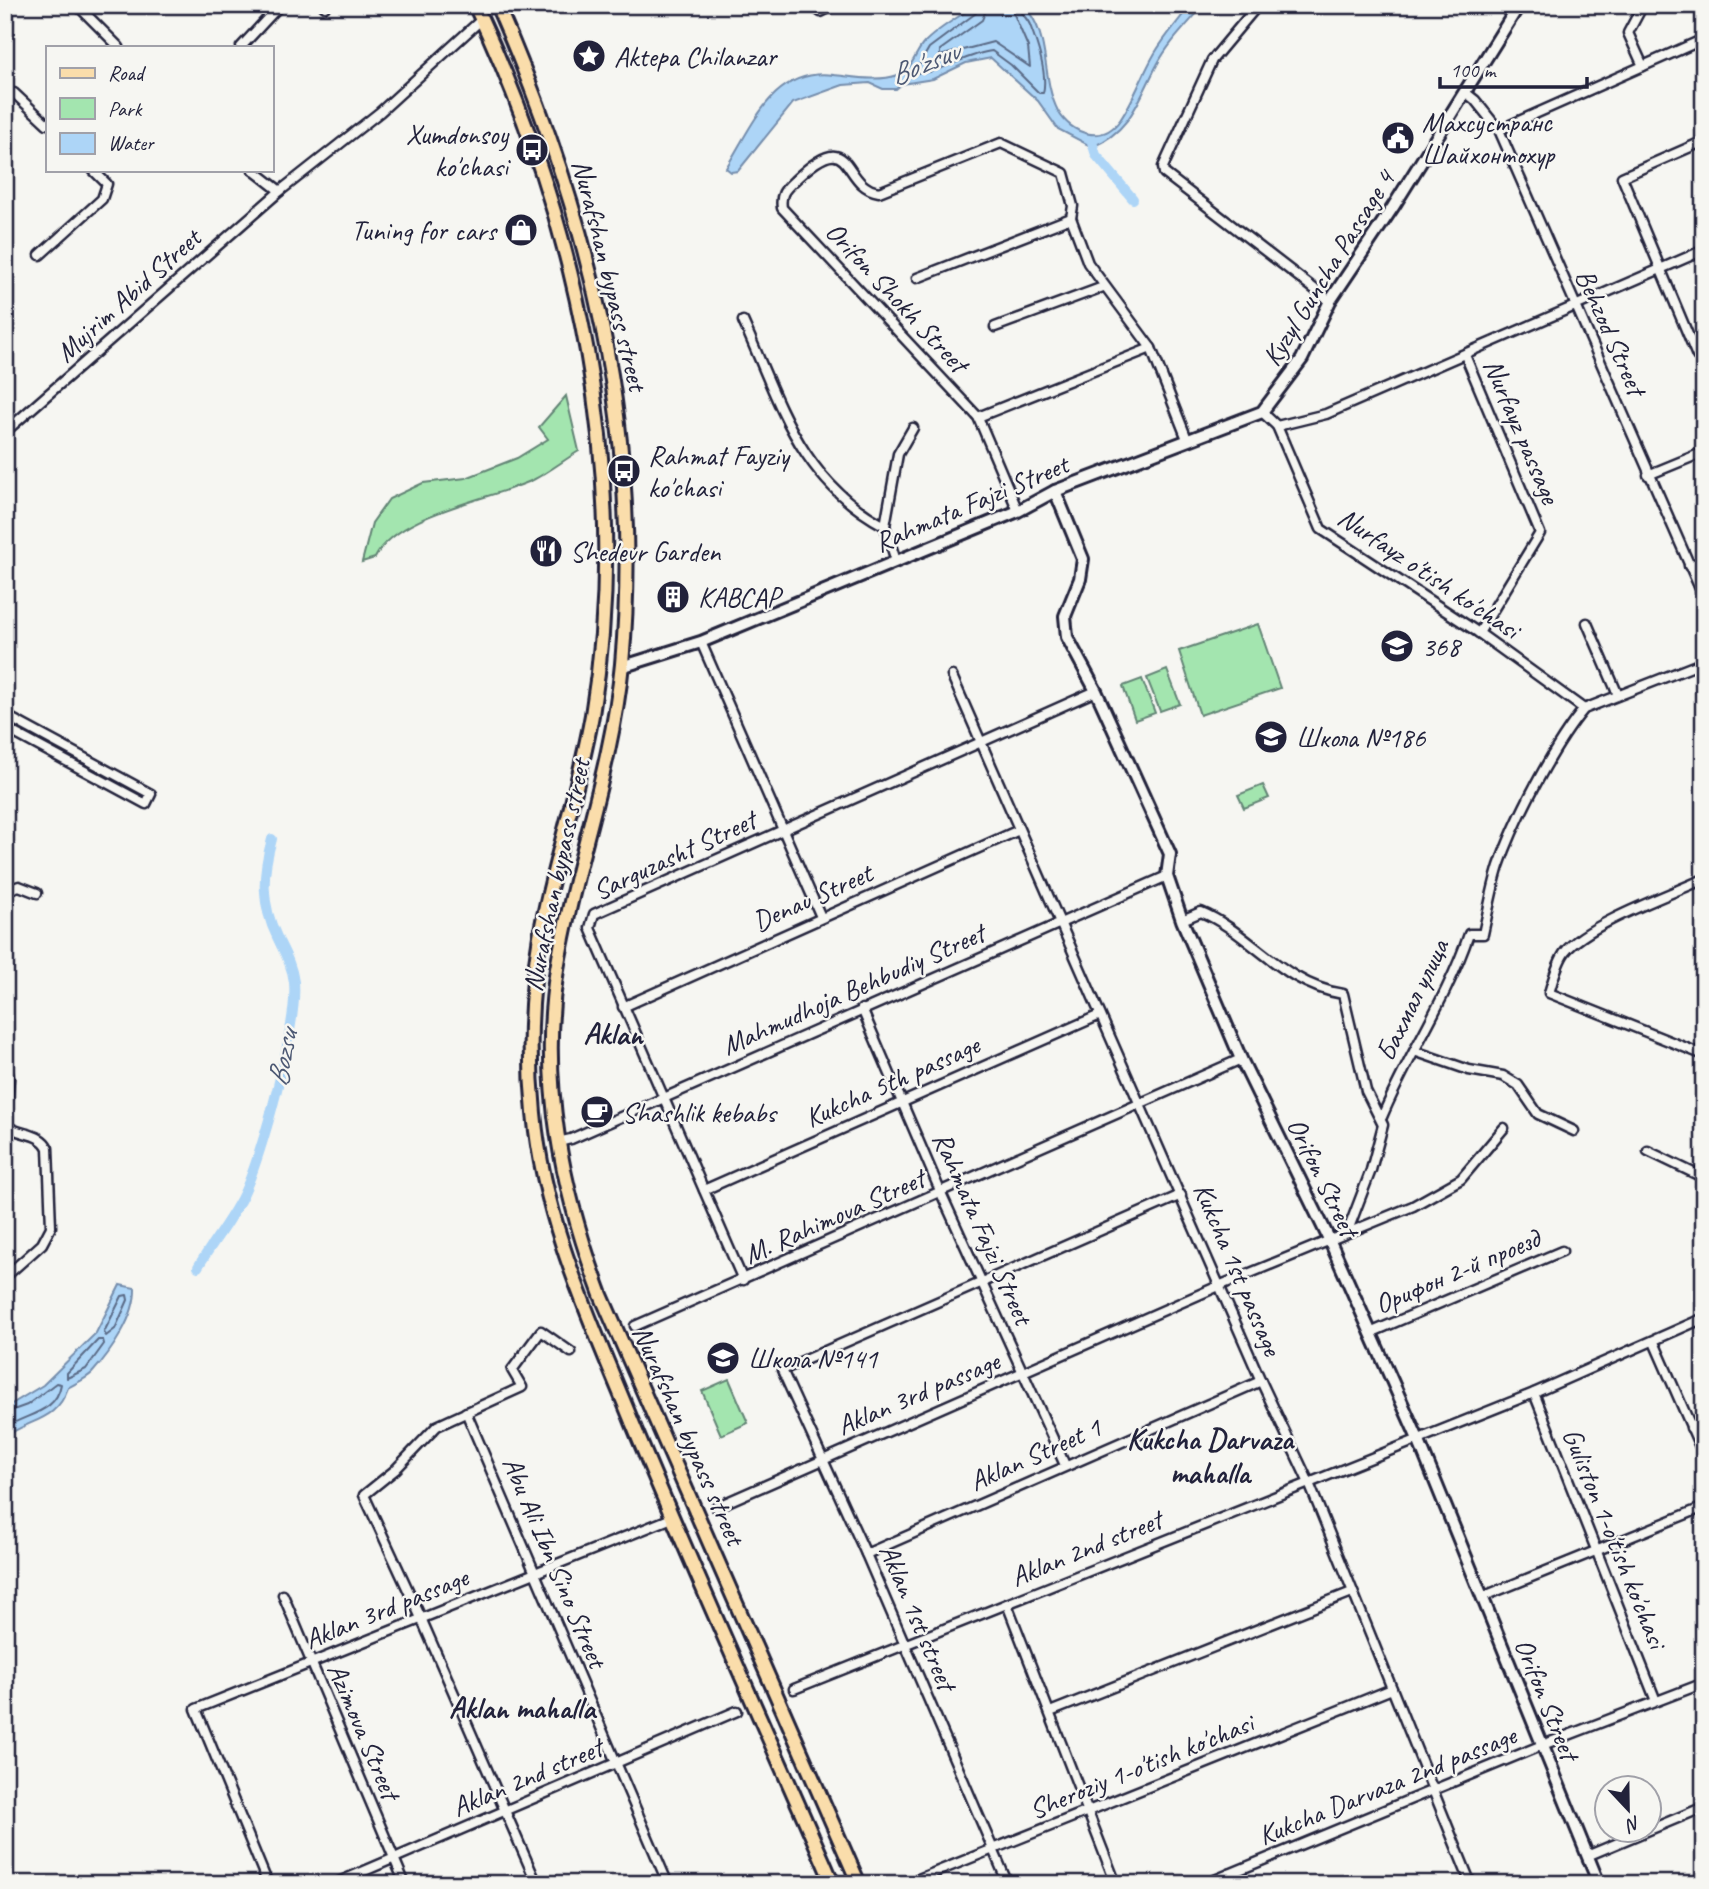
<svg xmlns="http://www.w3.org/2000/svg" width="1709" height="1889" font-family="Caveat,sans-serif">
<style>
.green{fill:#a3e5af;stroke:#628475;stroke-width:2}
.water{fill:#add5f7;stroke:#758dac;stroke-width:2}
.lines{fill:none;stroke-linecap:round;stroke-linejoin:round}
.shore{stroke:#5a6a86;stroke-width:2}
.canal{stroke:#add5f7;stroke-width:10}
.street-casing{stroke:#22223b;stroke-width:13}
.secondary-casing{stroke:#22223b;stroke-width:16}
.primary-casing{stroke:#22223b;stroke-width:18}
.street{stroke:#f6f6f2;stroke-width:8}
.secondary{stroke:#f6f6f2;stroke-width:10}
.primary{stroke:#faddab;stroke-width:12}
.labels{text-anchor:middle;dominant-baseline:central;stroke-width:5;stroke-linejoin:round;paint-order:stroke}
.poi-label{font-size:28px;fill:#22223b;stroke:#f6f6f2;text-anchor:start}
.street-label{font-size:28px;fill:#22223b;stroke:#f6f6f2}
.water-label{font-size:30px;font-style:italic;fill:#4c5873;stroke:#f6f6f2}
.neighbourhood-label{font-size:30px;font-weight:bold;fill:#22223b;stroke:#f6f6f2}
</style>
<rect width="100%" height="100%" fill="#f6f6f2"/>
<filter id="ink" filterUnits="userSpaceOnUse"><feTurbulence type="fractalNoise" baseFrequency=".0143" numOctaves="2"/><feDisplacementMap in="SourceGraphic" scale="14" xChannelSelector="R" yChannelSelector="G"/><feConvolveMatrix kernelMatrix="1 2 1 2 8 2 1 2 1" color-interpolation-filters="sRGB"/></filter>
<g filter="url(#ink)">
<g class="green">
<path d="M566 396 579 451C564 460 549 472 533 480 490 500 397 513 375 558L362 562 372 523 389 499 423 483 466 478 517 458 548 439 539 427Z"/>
<polygon points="1258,624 1280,688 1200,715 1179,651"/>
<polygon points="1167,670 1180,704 1160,711 1147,678"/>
<polygon points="1142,679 1155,713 1135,720 1123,686"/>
<polygon points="1263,785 1269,798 1244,808 1238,795"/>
<polygon points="729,1379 748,1423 721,1435 702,1391"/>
</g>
<g class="water">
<path d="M976 5H1023C1052 34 1040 76 1058 111 1071 134 1102 145 1120 120 1134 100 1142 75 1155 53 1165 36 1179 21 1190 5H1204C1188 24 1168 43 1157 65 1139 99 1131 131 1092 147L1058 129 1038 101 991 58 966 63 933 79 902 84 896 89H883L870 83 843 85 793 103 738 171 731 172 726 168C753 125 773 67 834 75 854 77 878 82 898 75 913 69 914 54 924 43 938 28 959 17 976 5Z"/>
<path d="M120 1285 135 1288C136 1316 111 1352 92 1373 86 1379 76 1383 68 1388 56 1422 31 1418 5 1437V1408L43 1385 96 1333Z"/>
</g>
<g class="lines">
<g class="shore">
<path d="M979 5 976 13 929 48 917 69 918 73C939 74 966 54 992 51L1011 65 1039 93H1043C1048 74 1037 43 1030 25 1027 17 1020 14 1018 5"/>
<polyline points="988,5 982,20 940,50 940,56 993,42 1030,67 1028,47 1010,5"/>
<polygon points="127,1295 128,1300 115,1329 106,1336 104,1332 122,1296"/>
<polygon points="98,1340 103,1340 104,1344 86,1369 67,1378 67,1373"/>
<path d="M5 1413 27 1405 56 1383 61 1384C56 1414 26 1413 5 1428"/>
</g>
<g class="canal">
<polyline points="1092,142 1096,155 1133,199"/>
<path d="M198 1267C212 1243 231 1220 243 1195 262 1156 298 1023 294 982 292 965 284 952 277 937 261 904 262 874 272 839"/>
</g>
<defs>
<g id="street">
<polyline points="77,5 119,47"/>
<polyline points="323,5 325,7"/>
<polyline points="812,5 821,12 835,5"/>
<polyline points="1258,5 1212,60 1163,167 1164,173 1330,301"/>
<polyline points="241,47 280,5"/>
<polyline points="1643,66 1628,33 1643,5"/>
<polyline points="1465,92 1475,100 1499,130 1704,598"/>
<polyline points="5,94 14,93 47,124"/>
<polyline points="1499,130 1704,39"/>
<polyline points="253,170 280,191"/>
<polyline points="40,255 102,199 107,184 93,170"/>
<polyline points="917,278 1071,218"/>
<path d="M743 321C780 403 800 481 885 526L896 561"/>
<polyline points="995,327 1103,287"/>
<polyline points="1465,355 1540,533 1479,633"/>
<polyline points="1697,356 1622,177 1704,141"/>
<polyline points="1262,412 1277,426 1321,529 1479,633 1584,709"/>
<polyline points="978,417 1151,348"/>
<polyline points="1277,426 1326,414 1704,250"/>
<polyline points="5,432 280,191 380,112 482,19"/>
<polyline points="1648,475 1704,452"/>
<path d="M1018 511 978 417 782 208C780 195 784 190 794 181 856 121 839 186 879 192L1001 143 1064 173 1073 206 1071 218 1088 263 1151 348 1187 439"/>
<polyline points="885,526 898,454 913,428"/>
<polyline points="1689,566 1704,560"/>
<polyline points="1587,623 1618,695"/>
<polyline points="701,642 821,917"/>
<polyline points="952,676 1261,1381 1309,1483 1471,1884"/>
<polyline points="5,715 151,794 146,804 5,728"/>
<path d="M1704 879C1669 895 1587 924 1565 952 1557 963 1553 980 1549 993L1704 1055"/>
<polyline points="5,891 19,886 37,893"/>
<path d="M1182 920 1201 912C1250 932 1281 984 1343 994L1366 1091 1383 1125 1371 1170 1347 1233"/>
<polyline points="623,1007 1019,830"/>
<polyline points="862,1009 941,1193 1065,1465"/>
<polyline points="1417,1052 1469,1070 1503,1076 1518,1085 1538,1114 1574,1131"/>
<path d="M5 1061 9 1078 5 1124C17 1136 40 1131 48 1148L51 1227 42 1244 5 1277"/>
<path d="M1382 1117C1408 1055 1447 999 1469 934H1483C1488 912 1492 888 1499 866 1515 820 1553 746 1584 709L1704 662"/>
<polyline points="558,1142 571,1139 1167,876"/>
<polyline points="1648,1151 1704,1178"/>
<polyline points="704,1190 1100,1015"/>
<polyline points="743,1280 590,928 594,914 1096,691"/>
<polyline points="635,1326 1241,1059"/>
<polyline points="1370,1333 1562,1251"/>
<polyline points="1654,1342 1704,1456"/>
<polyline points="1534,1393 1656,1701"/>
<polyline points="466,1412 668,1884"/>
<polyline points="1691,1428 1704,1416"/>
<polyline points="716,1507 1221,1285 1413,1206 1461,1179 1504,1128"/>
<polyline points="866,1554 1261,1381"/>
<polyline points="283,1595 405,1884"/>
<polyline points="1482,1597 1704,1507"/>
<polyline points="1007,1604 1116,1884"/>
<polyline points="794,1689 1534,1393 1704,1318"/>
<polyline points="1050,1712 1352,1592"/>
<polyline points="1587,1856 1704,1807"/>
<polyline points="1229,1874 1233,1884"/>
<polyline points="268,1884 196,1709 672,1518"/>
<polyline points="334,1884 737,1711"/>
<polyline points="537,1884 421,1618 364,1495 395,1470 437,1426 522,1387 512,1370 541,1331 571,1352"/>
<polyline points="906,1884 1392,1689"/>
<polyline points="1008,1884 866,1554 782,1370 1181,1195"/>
<polyline points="1205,1884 1540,1746 1704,1683"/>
</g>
<g id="secondary">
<polyline points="1055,491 1083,559 1080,579 1065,616 1067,637 1096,691 1170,854 1167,876 1182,920 1241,1059 1329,1239 1418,1439 1599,1884"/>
<polyline points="621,667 701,642 1018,511 1055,491 1262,412 1302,359 1330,301 1393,207 1519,5"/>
</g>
<g id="primary">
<path d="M475 5C578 224 632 475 592 715 579 790 553 862 540 936 530 995 528 1054 534 1113 544 1223 591 1321 632 1422 696 1577 766 1730 833 1884"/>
<path d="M497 5C590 217 643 432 622 664 612 769 574 866 557 969 539 1081 562 1191 601 1295L859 1884"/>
</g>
</defs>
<use href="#street" class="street-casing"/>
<use href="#secondary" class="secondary-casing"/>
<use href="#primary" class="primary-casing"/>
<use href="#street" class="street"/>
<use href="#secondary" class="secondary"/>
<use href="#primary" class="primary"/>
</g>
</g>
<defs>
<symbol id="sight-disc" viewBox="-11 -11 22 22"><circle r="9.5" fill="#22223b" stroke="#f6f6f2"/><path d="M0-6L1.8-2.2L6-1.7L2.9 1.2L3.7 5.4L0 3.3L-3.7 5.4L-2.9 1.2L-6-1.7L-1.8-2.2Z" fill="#fff"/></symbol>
<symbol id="civic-disc" viewBox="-11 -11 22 22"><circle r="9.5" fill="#22223b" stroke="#f6f6f2"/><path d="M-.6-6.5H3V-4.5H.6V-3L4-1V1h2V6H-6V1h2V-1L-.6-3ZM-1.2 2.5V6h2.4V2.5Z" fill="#fff"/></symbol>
<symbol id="bus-disc" viewBox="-11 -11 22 22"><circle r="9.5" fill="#22223b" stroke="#f6f6f2"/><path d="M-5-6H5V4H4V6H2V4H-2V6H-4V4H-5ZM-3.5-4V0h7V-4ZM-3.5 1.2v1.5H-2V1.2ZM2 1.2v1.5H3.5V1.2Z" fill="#fff"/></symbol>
<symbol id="shop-disc" viewBox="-11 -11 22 22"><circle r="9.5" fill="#22223b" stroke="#f6f6f2"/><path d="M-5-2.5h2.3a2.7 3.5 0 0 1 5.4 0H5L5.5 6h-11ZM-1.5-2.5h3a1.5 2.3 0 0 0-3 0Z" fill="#fff"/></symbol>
<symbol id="restaurant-disc" viewBox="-11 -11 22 22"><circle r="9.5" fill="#22223b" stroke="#f6f6f2"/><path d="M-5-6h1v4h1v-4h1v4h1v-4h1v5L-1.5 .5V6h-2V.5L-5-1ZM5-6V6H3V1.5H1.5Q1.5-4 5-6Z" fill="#fff"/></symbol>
<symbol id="building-disc" viewBox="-11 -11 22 22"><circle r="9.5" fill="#22223b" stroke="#f6f6f2"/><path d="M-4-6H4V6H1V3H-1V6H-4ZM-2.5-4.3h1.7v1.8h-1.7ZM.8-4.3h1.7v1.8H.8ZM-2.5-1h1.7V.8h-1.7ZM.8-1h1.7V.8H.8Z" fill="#fff"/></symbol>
<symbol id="school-disc" viewBox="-11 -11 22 22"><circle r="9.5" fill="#22223b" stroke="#f6f6f2"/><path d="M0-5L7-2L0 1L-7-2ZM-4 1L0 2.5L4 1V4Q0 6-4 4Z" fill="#fff"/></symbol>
<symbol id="cafe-disc" viewBox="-11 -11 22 22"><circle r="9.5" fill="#22223b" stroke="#f6f6f2"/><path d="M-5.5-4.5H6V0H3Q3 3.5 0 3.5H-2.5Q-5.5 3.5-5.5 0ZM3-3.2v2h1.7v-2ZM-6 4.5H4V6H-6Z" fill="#fff"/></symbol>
</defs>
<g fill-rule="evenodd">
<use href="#sight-disc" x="570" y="37" width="38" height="38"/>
<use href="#civic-disc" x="1379" y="119" width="38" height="38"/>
<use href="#bus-disc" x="513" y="131" width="38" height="38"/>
<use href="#shop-disc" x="502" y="211" width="38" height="38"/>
<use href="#bus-disc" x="605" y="452" width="38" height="38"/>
<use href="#restaurant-disc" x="527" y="532" width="38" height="38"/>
<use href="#building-disc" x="654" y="578" width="38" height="38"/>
<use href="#school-disc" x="1378" y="627" width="38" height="38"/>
<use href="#school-disc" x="1252" y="718" width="38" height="38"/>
<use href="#cafe-disc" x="578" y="1093" width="38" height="38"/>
<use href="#school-disc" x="704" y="1339" width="38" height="38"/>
</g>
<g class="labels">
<g class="poi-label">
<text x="614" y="56">Aktepa Chilanzar</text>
<text x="1422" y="122">Махсустранс<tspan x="1422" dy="32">Шайхонтохур</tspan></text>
<text x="508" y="134" text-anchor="end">Xumdonsoy<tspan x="508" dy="32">ko'chasi</tspan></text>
<text x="496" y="230" text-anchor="end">Tuning for cars</text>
<text x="648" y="455">Rahmat Fayziy<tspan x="648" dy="32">ko'chasi</tspan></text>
<text x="570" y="551">Shedevr Garden</text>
<text x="698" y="597">КАВСАР</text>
<text x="1422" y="646">368</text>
<text x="1296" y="737">Школа №186</text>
<text x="622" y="1112">Shashlik kebabs</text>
<text x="748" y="1358">Школа №141</text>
</g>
<g class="street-label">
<text transform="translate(1328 268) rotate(-58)">Kyzyl Guncha Passage 4</text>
<text transform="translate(610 275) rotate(76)">Nurafshan bypass street</text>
<text transform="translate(128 295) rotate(-42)">Mujrim Abid Street</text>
<text transform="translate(897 297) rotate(47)">Orifon Shokh Street</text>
<text transform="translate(1611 332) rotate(66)">Behzod Street</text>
<text transform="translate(1522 431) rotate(67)">Nurfayz passage</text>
<text transform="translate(971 503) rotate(-23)">Rahmata Fajzi Street</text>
<text transform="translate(1429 573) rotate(34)">Nurfayz o'tish ko'chasi</text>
<text transform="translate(674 855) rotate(-25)">Sarguzasht Street</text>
<text transform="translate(556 875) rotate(-78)">Nurafshan bypass street</text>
<text transform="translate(812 897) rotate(-24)">Denau Street</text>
<text transform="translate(853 989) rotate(-24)">Mahmudhoja Behbudiy Street</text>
<text transform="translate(1412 1000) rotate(-64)">Бахмал улица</text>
<text transform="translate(892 1081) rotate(-24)">Kukcha 5th passage</text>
<text transform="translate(1323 1177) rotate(64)">Orifon Street</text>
<text transform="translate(834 1216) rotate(-24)">M. Rahimova Street</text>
<text transform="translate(983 1228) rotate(66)">Rahmata Fajzi Street</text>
<text transform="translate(1238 1269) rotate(67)">Kukcha 1st passage</text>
<text transform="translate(1457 1271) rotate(-23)">Орифон 2-й проезд</text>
<text transform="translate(918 1393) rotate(-23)">Аklаn 3rd passage</text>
<text transform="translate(689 1435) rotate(66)">Nurafshan bypass street</text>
<text transform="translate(1035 1454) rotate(-24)">Аklаn Street 1</text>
<text transform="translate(1615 1538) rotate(68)">Guliston 1-o'tish ko'chasi</text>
<text transform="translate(1086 1548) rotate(-22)">Аklаn 2nd street</text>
<text transform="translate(555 1562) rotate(67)">Abu Ali Ibn Sino Street</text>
<text transform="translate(386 1608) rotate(-22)">Аklаn 3rd passage</text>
<text transform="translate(918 1617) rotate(67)">Aklan 1st street</text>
<text transform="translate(1547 1699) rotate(68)">Orifon Street</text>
<text transform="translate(364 1731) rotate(67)">Azimova Street</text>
<text transform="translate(1141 1766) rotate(-22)">Sheroziy 1-o'tish ko'chasi</text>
<text transform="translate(527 1777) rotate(-23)">Аklаn 2nd street</text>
<text transform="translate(1387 1785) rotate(-22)">Kukcha Darvaza 2nd passage</text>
</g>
<g class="water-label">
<text transform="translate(924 63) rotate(-22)">Bo'zsuv</text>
<text transform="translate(282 1058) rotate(-79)">Bozsu</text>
</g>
<g class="neighbourhood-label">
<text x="613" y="1034">Aklan</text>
<text x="1210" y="1439">Kukcha Darvaza<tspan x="1210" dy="34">mahalla</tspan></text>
<text x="522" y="1708">Aklan mahalla</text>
</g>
</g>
<rect width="1709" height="1889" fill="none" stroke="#f6f6f2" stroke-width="28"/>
<rect x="14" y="14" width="1681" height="1861" fill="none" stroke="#22223b" stroke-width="2.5" filter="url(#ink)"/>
<rect x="46" y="46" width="228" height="126" fill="#f6f6f2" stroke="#a1a1a9" stroke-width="2"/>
<rect x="60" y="68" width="35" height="10" fill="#faddab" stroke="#a1a1a9" stroke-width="2"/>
<text x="108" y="80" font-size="21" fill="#22223b">Road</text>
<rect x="60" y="98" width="35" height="21" fill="#a3e5af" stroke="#a1a1a9" stroke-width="2"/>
<text x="108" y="116" font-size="21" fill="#22223b">Park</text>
<rect x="60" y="133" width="35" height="21" fill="#add5f7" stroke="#a1a1a9" stroke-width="2"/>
<text x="108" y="150" font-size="21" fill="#22223b">Water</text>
<g transform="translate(1628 1809) rotate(158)"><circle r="33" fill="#f6f6f2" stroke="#a1a1a9" stroke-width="2"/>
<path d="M0-5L12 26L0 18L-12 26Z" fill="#22223b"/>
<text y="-10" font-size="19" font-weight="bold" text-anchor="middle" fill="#22223b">N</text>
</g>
<path d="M1440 77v10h147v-10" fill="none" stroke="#22223b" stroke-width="3.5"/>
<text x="1450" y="77" font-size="21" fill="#22223b" stroke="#f6f6f2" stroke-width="5" paint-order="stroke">100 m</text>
</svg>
